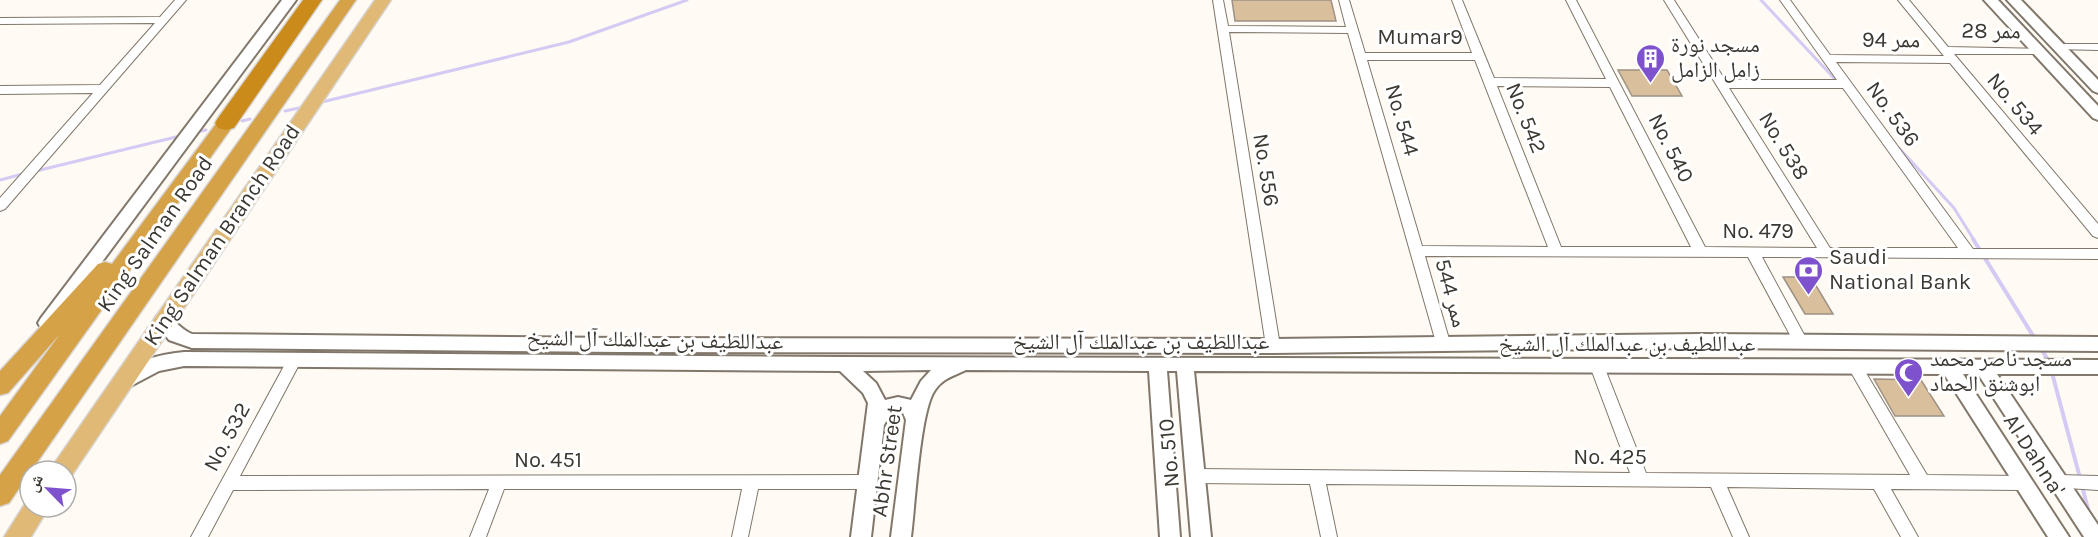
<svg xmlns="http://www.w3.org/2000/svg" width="2098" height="537" font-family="Karla,'Noto Naskh Arabic',sans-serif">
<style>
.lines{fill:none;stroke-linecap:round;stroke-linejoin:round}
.stream-far1{stroke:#d4caf3;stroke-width:3}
.stream{stroke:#d4caf3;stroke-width:4}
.building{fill:#d9bf9b;stroke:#9d9285;stroke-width:1.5}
.minor-casing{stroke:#81776a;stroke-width:2}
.tertiary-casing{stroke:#81776a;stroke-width:4}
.primary-casing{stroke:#d8d7d6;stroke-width:3}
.trunk-casing{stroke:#d8d7d6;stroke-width:3}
.motorway-casing{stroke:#d8d7d6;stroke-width:3}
.minor{fill:#fff;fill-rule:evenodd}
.tertiary{fill:#fff;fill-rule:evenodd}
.primary{fill:#e0b976;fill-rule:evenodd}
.trunk{fill:#d6a248;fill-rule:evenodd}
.motorway{fill:#cb8b1b;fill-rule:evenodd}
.labels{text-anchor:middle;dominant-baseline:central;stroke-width:6;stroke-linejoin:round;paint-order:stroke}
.street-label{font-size:22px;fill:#3c3832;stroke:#fff}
.poi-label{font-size:22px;fill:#3c3832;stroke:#fff;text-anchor:start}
</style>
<rect width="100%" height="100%" fill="#fffaf4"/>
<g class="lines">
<g class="stream-far1">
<polyline points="1761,0 1847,92"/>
<polyline points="322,102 569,42 687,0"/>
<polyline points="285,111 299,108"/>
<polyline points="242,121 250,119"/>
<polyline points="196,132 206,130"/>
<polyline points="1899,148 1954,208 1974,240"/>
<polyline points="36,171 180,136"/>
<polyline points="0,180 26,173"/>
</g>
<g class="stream">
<polyline points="1973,239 2035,339"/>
<polyline points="2041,348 2049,362"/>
<polyline points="2051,369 2080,478"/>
<polyline points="2082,486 2089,513"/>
</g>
</g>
<g class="building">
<polygon points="1232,0 1331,0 1336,21 1235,21"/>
<polygon points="1618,70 1667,70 1682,96 1632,96"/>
<polygon points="1783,277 1811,277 1833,314 1805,314"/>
<polygon points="1874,379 1921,380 1944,416 1895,416"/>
</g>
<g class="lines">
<defs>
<g id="minor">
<polygon points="175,0 186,0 5,209 0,211 0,198 93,93 0,94 0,86 100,85 155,23 0,24 0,18 160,17"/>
<path d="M1213 0H1223L1228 26 1346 27 1339 0H1349L1365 53H1472L1452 0H1462L1494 78 1606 79 1566 0H1576L1705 247 1817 248 1664 0H1674L1725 80H1837L1780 0H1790L1830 55 1944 56 1898 0H1909L1948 47 2042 49 2044 51 2038 54H1954L2098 224V238L2093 236 1950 63 1836 62 1973 249H2098V259L1762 257 1808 342 1806 346H1796L1748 257 1425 256 1451 346 1449 350H1439L1437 346 1348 33 1229 32 1280 346 1278 350H1268L1266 346ZM1367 60H1475L1548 247 1422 246ZM1497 86 1610 87 1691 247H1561ZM1729 88H1843L1958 248H1830Z"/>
<polygon points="2059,44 2098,44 2098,50 2055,49 2055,45"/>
<polygon points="295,353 300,355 302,359 240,476 868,475 874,477 876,482 874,487 868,489 758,489 748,537 732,537 742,489 504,489 486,537 470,537 489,489 233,490 208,537 191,537 290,355"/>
<polygon points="1597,360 1602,362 1604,366 1646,473 1910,475 1848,367 1850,363 1855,361 1860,363 1927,475 2023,476 2029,478 2031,483 2029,488 2023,490 1891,489 1918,537 1901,537 1874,489 1727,487 1749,537 1733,537 1711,487 1326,484 1337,537 1321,537 1310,484 1195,483 1189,481 1187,476 1189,471 1195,469 1630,473 1590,366 1592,362"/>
<polygon points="2058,475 2098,476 2098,490 2052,487 2050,482 2052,477"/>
</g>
<g id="tertiary">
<polygon points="282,0 296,0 53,328 47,330 41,328 38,323 41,318"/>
<polygon points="1984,0 1998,0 2098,106 2098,120 2093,118"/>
<polygon points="2007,0 2021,0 2098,80 2098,93 2093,91"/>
<path d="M163 314C175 318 179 329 192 334L621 338 1273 339 1701 334 2098 337V351L1701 348 1273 353 621 352 192 348 169 340 154 321 157 316Z"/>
<path d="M184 352 844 357 2098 360V374H1997L2098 525V537H2084L1978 374H1963L2069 537H2048L1944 374 1194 371 1211 537H1191L1177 371H1167L1180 537H1160L1149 371 966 370C954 376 943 378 935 390 920 410 915 507 911 537H891L906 420 903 413C893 411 889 417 884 425L871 537H851L868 403 863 393 840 371 184 366 159 371 125 389 119 387 116 382C127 361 163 354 184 352ZM931 370 921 381 911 400 898 397 885 400 876 383 863 371Z"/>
</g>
<g id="primary">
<polygon points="375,0 391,0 70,478 66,480 66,471 49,471"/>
<polygon points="28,499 30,499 30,507 49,507 31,537 4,537"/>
</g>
<g id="trunk">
<polygon points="340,0 356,0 9,503 0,506 0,475"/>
<polygon points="239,99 245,101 248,105 245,109 8,441 0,444 0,416 60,334 8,393 0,395 0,371 98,264 105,262 112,264 233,101"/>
</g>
<polygon id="motorway" points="303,0 322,0 234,128 226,130 218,128 215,123 218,118"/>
</defs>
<use href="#minor" class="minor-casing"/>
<use href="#tertiary" class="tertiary-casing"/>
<use href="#primary" class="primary-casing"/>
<use href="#trunk" class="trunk-casing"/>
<use href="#motorway" class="motorway-casing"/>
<use href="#minor" class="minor"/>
<use href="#tertiary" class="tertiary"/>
<use href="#primary" class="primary"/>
<use href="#trunk" class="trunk"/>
<use href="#motorway" class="motorway"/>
</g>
<defs>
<symbol id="building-pin" viewBox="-11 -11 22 30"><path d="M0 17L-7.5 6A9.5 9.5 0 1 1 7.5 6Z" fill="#7d52cc" stroke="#fff"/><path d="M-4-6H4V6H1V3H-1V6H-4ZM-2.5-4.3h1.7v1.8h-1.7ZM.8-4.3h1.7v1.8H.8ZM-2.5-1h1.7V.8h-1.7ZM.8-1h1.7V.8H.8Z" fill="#fff"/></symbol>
<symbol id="bank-pin" viewBox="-11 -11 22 30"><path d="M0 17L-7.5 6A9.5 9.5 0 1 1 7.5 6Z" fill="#7d52cc" stroke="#fff"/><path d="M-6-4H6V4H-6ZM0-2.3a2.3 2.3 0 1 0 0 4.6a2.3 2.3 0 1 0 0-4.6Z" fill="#fff"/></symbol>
<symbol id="mosque-pin" viewBox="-11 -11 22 30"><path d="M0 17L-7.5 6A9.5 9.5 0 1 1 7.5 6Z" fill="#7d52cc" stroke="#fff"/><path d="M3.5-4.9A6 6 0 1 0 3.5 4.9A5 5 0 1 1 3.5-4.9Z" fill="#fff"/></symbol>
</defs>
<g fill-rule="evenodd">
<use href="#building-pin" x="1634" y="42" width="33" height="45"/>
<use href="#bank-pin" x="1792" y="254" width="33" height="45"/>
<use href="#mosque-pin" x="1892" y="356" width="33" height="45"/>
</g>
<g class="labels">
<g class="street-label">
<text transform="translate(1991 31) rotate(1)">ممر 28</text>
<text x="1420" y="37">Mumar9</text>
<text transform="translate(1891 40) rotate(1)">ممر 94</text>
<text transform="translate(2015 104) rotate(50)">No. 534</text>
<text transform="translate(1893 114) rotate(54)">No. 536</text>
<text transform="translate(1526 118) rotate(68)">No. 542</text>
<text transform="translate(1402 120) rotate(74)">No. 544</text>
<text transform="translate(1784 146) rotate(58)">No. 538</text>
<text transform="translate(1671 148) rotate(63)">No. 540</text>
<text transform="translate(1266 170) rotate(81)">No. 556</text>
<text x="1758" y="231">No. 479</text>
<text transform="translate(155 234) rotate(-55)">King Salman Road</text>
<text transform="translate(222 235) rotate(-56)">King Salman Branch Road</text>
<text transform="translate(1451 293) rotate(75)">ممر 544</text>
<text transform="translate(655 340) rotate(1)">عبداللطيف بن عبدالملك آل الشيخ</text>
<text x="1141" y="342">عبداللطيف بن عبدالملك آل الشيخ</text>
<text x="1627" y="344">عبداللطيف بن عبدالملك آل الشيخ</text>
<text transform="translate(227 437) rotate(-62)">No. 532</text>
<text transform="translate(1169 453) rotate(-95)">No. 510</text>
<text transform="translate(2034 455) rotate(57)">Al Dahna'</text>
<text x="1610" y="457">No. 425</text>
<text x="548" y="460">No. 451</text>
<text transform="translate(887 461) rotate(-82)">Abhr Street</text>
</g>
<g class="poi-label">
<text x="1671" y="45">مسجد نورة<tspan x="1671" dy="25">زامل الزامل</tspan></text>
<text x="1829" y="257">Saudi<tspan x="1829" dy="25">National Bank</tspan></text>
<text x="1930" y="359">مسجد ناصر محمد<tspan x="1930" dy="25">ابوشنق الحماد</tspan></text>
</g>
</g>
<g transform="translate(48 489) rotate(295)"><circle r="28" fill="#ffffff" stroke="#b1afad" stroke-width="1.5"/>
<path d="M0-4.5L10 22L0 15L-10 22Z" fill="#7d52cc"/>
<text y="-9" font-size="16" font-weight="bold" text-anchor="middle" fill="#3c3832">ش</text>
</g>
</svg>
